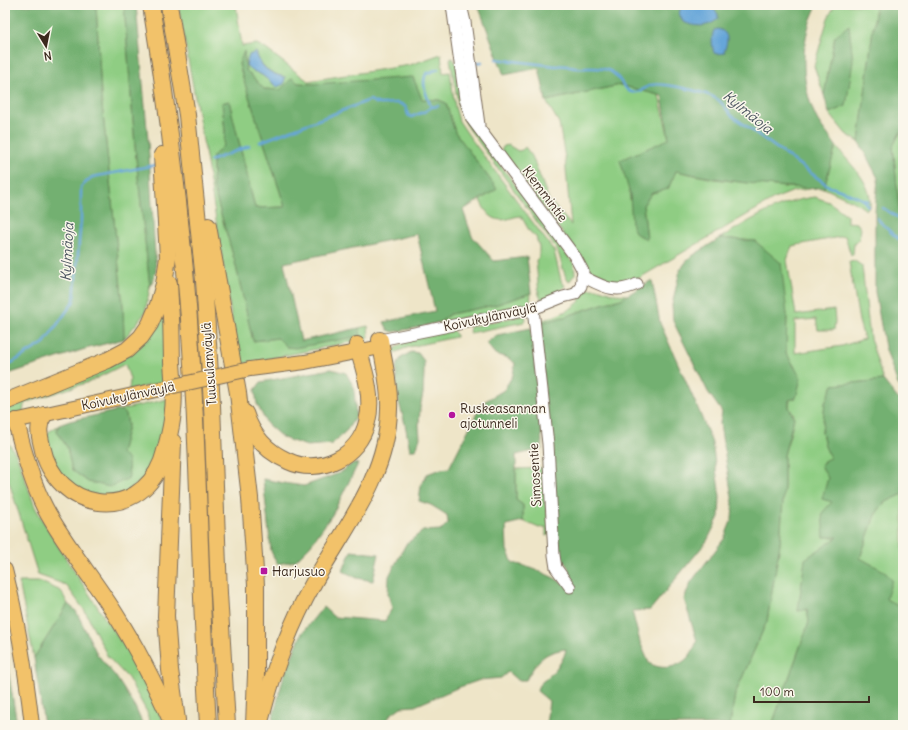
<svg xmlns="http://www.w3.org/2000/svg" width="908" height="730" font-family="Delius,sans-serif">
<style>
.green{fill:#8fcd83;stroke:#657c50;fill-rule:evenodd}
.forest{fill:#73b071;stroke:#576d48}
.water{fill:#66a6d9;stroke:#50687c}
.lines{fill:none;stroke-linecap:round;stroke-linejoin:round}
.stream{stroke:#66a6d9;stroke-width:2.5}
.minor-casing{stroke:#7a6b5a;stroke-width:13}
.major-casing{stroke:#7a6b5a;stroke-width:16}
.highway-casing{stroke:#7a6b5a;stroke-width:18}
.minor{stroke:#fff;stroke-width:11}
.major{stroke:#f2c26a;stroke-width:14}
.highway{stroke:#f2c26a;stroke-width:16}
.major-bridge-casing{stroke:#7a6b5a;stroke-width:16;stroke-linecap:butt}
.major-bridge{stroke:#f2c26a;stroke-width:14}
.poi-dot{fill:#b5179e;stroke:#fbf7ec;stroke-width:1.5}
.labels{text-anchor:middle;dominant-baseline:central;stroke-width:3;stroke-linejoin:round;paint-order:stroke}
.street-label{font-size:13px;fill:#3b2a1e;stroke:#fbf7ec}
.poi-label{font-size:13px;fill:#3b2a1e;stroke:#fbf7ec;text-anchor:start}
.water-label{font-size:14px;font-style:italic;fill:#4a555f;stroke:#fbf7ec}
</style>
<rect width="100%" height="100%" fill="#fbf7ec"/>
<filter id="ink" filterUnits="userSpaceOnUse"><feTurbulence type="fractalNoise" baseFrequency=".025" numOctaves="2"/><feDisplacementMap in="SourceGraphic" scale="8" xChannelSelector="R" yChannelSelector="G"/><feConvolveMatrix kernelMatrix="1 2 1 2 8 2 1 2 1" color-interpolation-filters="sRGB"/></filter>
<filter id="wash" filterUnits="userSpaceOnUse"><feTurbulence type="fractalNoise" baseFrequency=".012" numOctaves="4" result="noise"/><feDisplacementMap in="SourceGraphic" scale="16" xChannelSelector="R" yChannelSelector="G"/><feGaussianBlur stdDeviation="0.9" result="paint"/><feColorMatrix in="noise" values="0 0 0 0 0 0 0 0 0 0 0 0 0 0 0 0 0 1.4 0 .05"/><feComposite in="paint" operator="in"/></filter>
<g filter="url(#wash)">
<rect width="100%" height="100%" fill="#eee5c8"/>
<g class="green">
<polygon points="96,5 124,5 136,158 150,287 145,313 124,339 123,306 101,95"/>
<path d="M178 5H236L242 46 257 44 266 49 308 81 410 65 441 54 443 73 450 72 455 107 459 121 469 136 554 251 561 280 565 286 559 292 542 300 539 295 536 260 539 257V247L536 237 530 232 521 216C514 216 508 220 502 220 490 220 484 209 480 200L497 189 455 132 446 103 439 100H422L312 84 298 83 280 90 263 89 246 70 244 53 239 64 244 81 285 207 255 208 229 101 222 103 225 131 224 145 213 156V187L235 262 253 341 278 338 287 347 361 336 359 328 368 326 369 338 239 365 206 157ZM256 52C260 67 271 74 285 77L277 87 262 75 251 70Z"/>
<polygon points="835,5 876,5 859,142 846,134 829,113 846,106 835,36 824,95 814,66 828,18"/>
<path d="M453 58 457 65 472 127 574 264 575 274 569 282C562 273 562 259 556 248L467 126 459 108 450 59Z"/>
<polygon points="620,85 659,95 669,139 628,184 631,205 647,239 643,205 652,193 668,189 676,171 714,179 784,187 816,188 794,191 774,199 629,284 620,286 601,280 593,274 501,150 504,146 508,145 518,151 522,150 525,147 532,156 549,200 571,225 565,158 559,123 546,101"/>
<polygon points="903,127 903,248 893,146"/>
<path d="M836 146C850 165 872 181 870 206L866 210 856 203 824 188Z"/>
<path d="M815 197 829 202 847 215V222L857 223 861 229 859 239 854 244 853 255H851L845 236 792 246 787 260 796 315 834 310 835 321 834 330H818L816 319 795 321V353L842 346 864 339 859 321 849 262 855 261 862 266 870 338 883 380 833 385 825 403 822 432 825 446 831 459 828 478 823 499 832 501 824 537 839 536 798 611 807 609 809 622 772 725H730L735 694 767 621 780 544 784 486V455L792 428 794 415 789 407 795 367 786 353 787 314 755 241 720 238C751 220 779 201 815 197Z"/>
<path d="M587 289H600L615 294 629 295 621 299 602 304 564 317 539 323 540 321C555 316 569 312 580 301L579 295Z"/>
<polygon points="531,293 530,305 440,322 450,314 495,305"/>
<polygon points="165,299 169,381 129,390 130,379 125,364 89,382 27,402 24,405 23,413 5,417 5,407 112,364"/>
<polygon points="525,315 526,320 524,322 470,333 469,332 470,327"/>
<path d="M452 330 456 334V337L409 347 391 354C402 336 433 335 452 330Z"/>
<polygon points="168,399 170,409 151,473 121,497 79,493 51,462 47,433 59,425 57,432 67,447 72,470 121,453 128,426 126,414 120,410"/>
<polygon points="5,443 10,445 17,456 35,507 58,546 108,623 134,659 165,725 150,725 147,712 128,678 108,657 85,611 66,585 38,575 5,469"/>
<polygon points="542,468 543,486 550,534 546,536 546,527 539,528 523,521 523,505 516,500 516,469"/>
<polygon points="903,494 903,609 886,599 860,558 875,515 884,503"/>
<polygon points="19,582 41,582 61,591 68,604 34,658"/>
</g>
<g class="forest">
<polygon points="5,5 96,5 101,95 123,306 124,339 85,349 5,375"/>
<polygon points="124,5 136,5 148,140 156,271 150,287 136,158"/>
<path d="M478 5H682L679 13 718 14 710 5H817C814 12 811 18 809 25 800 55 803 93 818 121 823 129 830 137 836 146L824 188C774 188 724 181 676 171L668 189 652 193 643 205 647 239 636 234 632 226 630 194 620 160 669 139 662 96 620 85 546 101 539 68 504 75Z"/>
<polygon points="876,5 903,5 903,127 893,146 903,248 903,388 898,385 885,347 875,292 875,211 878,178 859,142"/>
<polygon points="849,25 853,61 846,106 829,113 824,95 835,36"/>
<polygon points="244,51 246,70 264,89 280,90 292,78 298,83 312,84 413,77 422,99 439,100 446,103 455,132 497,189 463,210 472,236 494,261 527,257 531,293 495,305 450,314 440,322 420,327 393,332 388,330 384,322 435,311 417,234 284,263 301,341 359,328 361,336 295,348 287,347 278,338 253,341 235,262 213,187 213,156 224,145 225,131 222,103 229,101 255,208 285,207 244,81 239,64"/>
<path d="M720 238 755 241 781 263 787 314 786 353 801 378 796 398 789 400V407L794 418 784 455V486L780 544 767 621 735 694 730 725H546L549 701 537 691C538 683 543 682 549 676 557 668 564 660 566 649 543 652 537 661 526 680H517L508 672 501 678 480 680 457 688 415 706 401 707 390 715 385 725H271L284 675 302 633 323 607 334 617 385 621 392 608 388 594 389 576 406 544 423 531 441 530 448 523 447 515 431 505 419 501 421 485 427 474 441 469 449 468 482 403 504 390 513 375 515 363 508 358 495 354 486 343 497 335 531 328 541 424 542 449 516 455V500L523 505V521L506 525 507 550 513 563C527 566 540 571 552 577 561 581 562 585 573 584L568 567 558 552 539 323 564 317 602 304 621 299 652 280 660 323 699 411 712 443 720 496 719 517 707 541 650 610 632 611 640 642 649 663C662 671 680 668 690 655 693 651 695 646 697 641L684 599 691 582 724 539 732 519 733 503 721 431 720 423 722 412 708 392 673 321 672 305 680 270 689 258Z"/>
<polygon points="411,352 418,353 424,361 424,374 423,394 420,408 419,426 420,438 416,450 410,450 405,424 397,395 396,367 401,358"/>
<polygon points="331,369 346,373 354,387 356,416 347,430 332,444 307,446 283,438 267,424 257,404 255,390 261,382"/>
<polygon points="883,380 903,405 903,494 884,503 875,515 860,558 884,571 892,580 886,599 903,609 903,725 772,725 809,622 807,609 798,611 805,559 838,537 824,537 822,513 832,502 822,499 828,478 821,466 825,460 830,458 825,446 822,432 825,403 833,385"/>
<polygon points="120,410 126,414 128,426 121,453 128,460 129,478 110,487 88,482 72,470 67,447 57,432 59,425 70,421"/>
<polygon points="353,463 358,464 332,515 310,546 295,561 277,564 271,551 263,479 283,483 304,486 340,473"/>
<polygon points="351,551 379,554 373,581 357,578 343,571"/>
<polygon points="68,604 76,611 97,654 116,677 135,707 143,725 44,725 34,658"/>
<polygon points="5,651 16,718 17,725 5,725"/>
</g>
<g class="water">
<path d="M682 5H710L718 14V19C707 28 696 27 683 22L679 13Z"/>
<path d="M718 29C731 33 727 42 724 53L717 54 714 53C712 46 711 37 714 30Z"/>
<path d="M256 52C260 67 270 74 285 77L284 84 277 87 262 75 251 70 246 65 249 55Z"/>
</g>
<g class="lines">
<g class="stream">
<path d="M496 59 556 66C567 64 569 68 577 68 588 69 600 66 610 71 620 75 623 90 631 92 639 94 645 87 651 85 663 82 706 92 717 99 722 102 726 109 731 115L830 187C843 190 855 197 868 201"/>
<polyline points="475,63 482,62"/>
<polyline points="431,107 438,106"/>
<path d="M260 142 370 100C384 110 393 97 406 107L408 115 411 117 426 111 431 107C427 96 421 84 426 74L438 69"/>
<polyline points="210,161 249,146"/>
<polyline points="863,200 868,206"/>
<polyline points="883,208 897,217 903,217"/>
<path d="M877 218C885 228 894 235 903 243"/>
<polyline points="5,367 44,343 74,301 81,219 81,187 92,177 156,165"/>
</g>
</g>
</g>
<g filter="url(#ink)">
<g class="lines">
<defs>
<g id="minor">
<polyline points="461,5 465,22 479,125"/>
<path d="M582 276C602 286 615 295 637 284"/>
<polyline points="533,309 548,444 554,555 556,568 570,587"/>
<polyline points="380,340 533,309 563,297 575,294 581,286 583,271 576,258 472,119 465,99 452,5"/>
</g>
<g id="major">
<polyline points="250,369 305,362 381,347"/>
<polyline points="5,423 156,390"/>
<path d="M5 570C18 621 26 673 32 725"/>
</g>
<g id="highway">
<path d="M151 5C166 97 178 190 186 282 199 430 199 578 208 725"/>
<polyline points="169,5 187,115 204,281 212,405 219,593 227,725"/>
<polyline points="208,226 238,393 250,498 256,585 256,674 254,725"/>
<polyline points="5,402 108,360 127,350 141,337 150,324 158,305 164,284 168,257 162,155"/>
<path d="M245 413C252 435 267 452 288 461 320 476 359 456 367 422 374 397 364 369 357 345"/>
<path d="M44 415C37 425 39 434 42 446 55 511 137 525 162 461 167 445 172 427 173 410 175 395 173 378 172 362 172 335 171 309 169 283"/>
<path d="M16 421C23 451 31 481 45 508 64 544 92 577 114 612 137 648 156 686 173 725"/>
<polyline points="173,442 166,616 170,670 177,720"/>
<path d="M261 718C273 671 290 625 314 582 345 527 388 476 389 409 390 387 384 363 380 340"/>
</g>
</defs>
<use href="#minor" class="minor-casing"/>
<use href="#major" class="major-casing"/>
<use href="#highway" class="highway-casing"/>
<use href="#minor" class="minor"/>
<use href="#major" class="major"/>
<use href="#highway" class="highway"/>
<defs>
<polyline id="major-bridge" points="156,390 250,369"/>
</defs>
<use href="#major-bridge" class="major-bridge-casing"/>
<use href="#major-bridge" class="major-bridge"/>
</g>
</g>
<g class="poi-dot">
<circle cx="452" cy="415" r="4"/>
<rect x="260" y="567" width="8" height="8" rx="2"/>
</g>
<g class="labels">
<g class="street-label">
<text transform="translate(545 194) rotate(53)">Klemmintie</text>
<text transform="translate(490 317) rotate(-12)">Koivukylänväylä</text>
<text transform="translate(209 364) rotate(-94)">Tuusulanväylä</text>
<text transform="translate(128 396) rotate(-12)">Koivukylänväylä</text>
<text transform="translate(535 475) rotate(-93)">Simosentie</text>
</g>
<g class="poi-label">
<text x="460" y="408">Ruskeasannan<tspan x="460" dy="15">ajotunneli</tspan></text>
<text x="272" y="571">Harjusuo</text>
</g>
<g class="water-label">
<text transform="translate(748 112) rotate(39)">Kylmäoja</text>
<text transform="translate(67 252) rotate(-87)">Kylmäoja</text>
</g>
</g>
<rect width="908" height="730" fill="none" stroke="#fbf7ec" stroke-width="20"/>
<g transform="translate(46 46) rotate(170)" stroke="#fbf7ec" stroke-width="3" paint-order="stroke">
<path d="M0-3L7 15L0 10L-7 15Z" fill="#3b2a1e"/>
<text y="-6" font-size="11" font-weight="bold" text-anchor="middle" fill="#3b2a1e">N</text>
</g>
<path d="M754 696v6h115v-6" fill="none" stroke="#3b2a1e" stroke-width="2"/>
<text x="760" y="696" font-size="12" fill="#3b2a1e" stroke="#fbf7ec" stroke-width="3" paint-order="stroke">100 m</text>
</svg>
